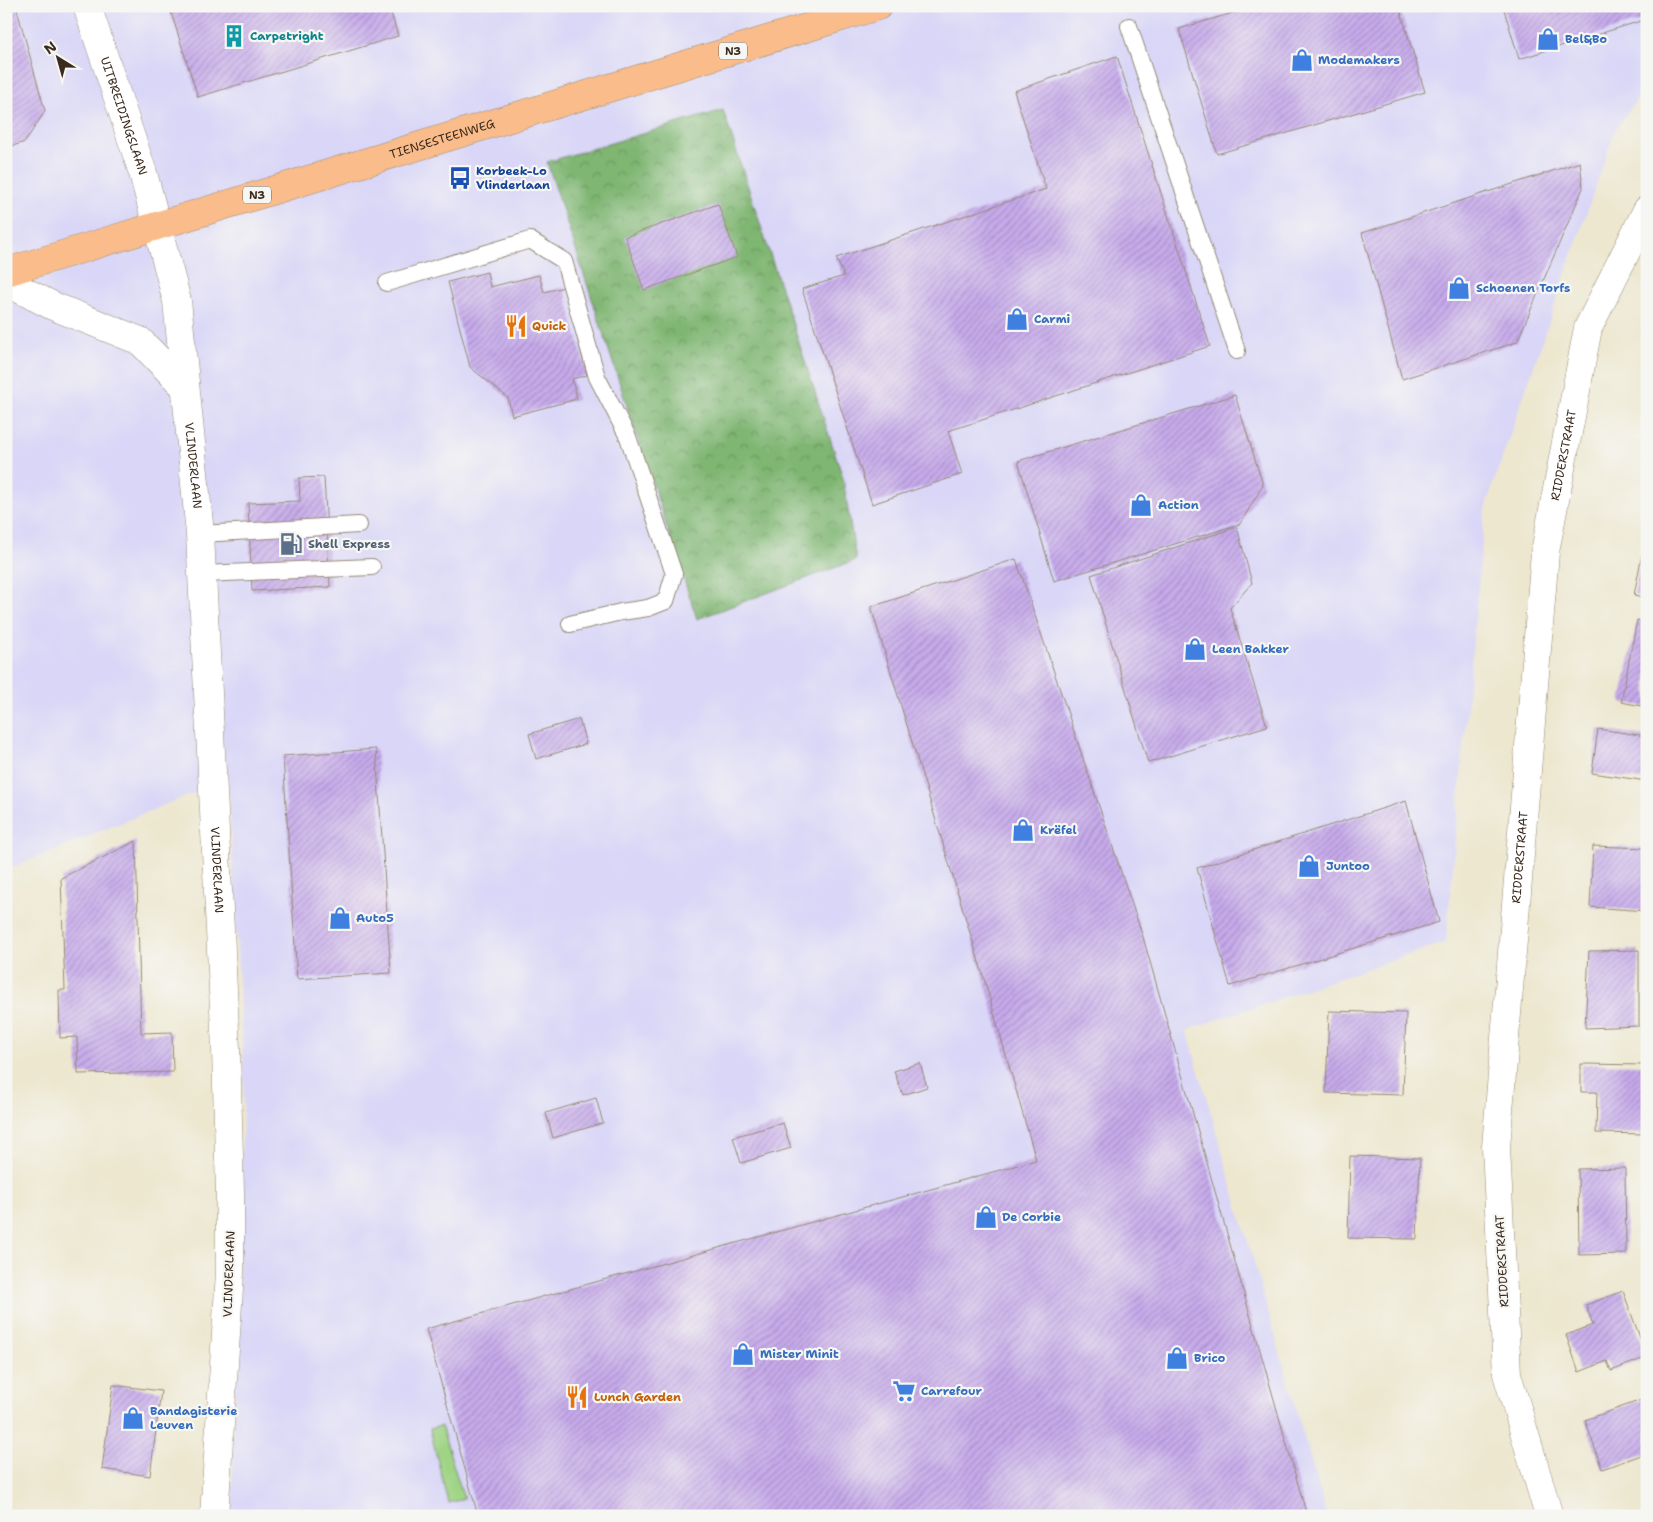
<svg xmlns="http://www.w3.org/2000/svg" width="1653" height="1522" font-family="'Shantell Sans',sans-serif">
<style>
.built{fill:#d9d6f7}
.grass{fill:#9fd485;stroke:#6d7f52}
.forest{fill:url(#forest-crowns);stroke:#5d7048}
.building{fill:url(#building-hatch)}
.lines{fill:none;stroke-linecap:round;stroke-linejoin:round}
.lane-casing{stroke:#948876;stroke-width:18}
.street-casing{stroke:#948876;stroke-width:29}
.primary-casing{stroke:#948876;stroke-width:29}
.lane{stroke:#fff;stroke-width:16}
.street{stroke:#fff;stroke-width:28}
.primary{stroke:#f9bc8a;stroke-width:28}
.labels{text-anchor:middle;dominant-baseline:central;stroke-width:4.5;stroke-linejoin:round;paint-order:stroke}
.shield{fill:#f6f6f2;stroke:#73675e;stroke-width:1}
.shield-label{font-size:11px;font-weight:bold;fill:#3b2a1e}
.culture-label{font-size:12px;font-weight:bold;fill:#0d838f;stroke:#f6f6f2;text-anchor:start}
.shop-label{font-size:12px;font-weight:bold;fill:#366cbe;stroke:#f6f6f2;text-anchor:start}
.street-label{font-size:12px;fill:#3b2a1e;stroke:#f6f6f2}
.transit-label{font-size:12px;font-weight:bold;fill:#164399;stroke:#f6f6f2;text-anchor:start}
.food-label{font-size:12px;font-weight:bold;fill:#c56008;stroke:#f6f6f2;text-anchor:start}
.service-label{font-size:12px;font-weight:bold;fill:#4e5e75;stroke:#f6f6f2;text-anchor:start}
</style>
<defs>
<pattern id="forest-crowns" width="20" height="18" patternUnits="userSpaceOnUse" patternTransform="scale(1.25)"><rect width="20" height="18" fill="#7fb672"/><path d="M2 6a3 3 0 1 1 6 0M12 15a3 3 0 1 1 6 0" fill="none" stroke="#69945d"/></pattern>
<pattern id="building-hatch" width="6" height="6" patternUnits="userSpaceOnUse" patternTransform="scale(1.25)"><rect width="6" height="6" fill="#c7abec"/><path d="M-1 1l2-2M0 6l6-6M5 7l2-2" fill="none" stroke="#a38bbf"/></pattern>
</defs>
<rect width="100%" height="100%" fill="#f6f6f2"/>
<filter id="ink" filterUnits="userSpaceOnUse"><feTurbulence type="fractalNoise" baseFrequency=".02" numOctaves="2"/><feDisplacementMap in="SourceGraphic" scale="10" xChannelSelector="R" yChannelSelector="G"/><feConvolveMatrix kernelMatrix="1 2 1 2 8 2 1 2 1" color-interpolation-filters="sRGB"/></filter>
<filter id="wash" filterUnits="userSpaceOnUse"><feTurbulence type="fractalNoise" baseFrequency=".0096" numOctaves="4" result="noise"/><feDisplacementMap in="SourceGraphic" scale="20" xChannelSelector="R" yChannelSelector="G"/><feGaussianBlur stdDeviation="1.12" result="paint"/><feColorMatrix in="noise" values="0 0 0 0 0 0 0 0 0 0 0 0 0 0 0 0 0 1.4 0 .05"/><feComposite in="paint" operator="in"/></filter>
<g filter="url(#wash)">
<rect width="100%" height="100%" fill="#ede7cf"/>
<polygon class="built" points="6,6 1647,6 1647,85 1615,130 1485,508 1446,942 1187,1030 1327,1516 231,1516 244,1082 228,779 6,870"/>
<polygon class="grass" points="441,1426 464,1499 448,1503 430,1429"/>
<polygon class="forest" points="723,110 843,478 856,560 697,619 547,162"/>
<g id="blocks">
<g class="building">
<polygon points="6,6 16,6 45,111 25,142 6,148"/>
<polygon points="169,6 389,6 398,36 198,97"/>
<polygon points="1256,6 1399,6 1425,92 1217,154 1179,29"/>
<polygon points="1503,6 1647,6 1647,19 1519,59"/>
<polygon points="1117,56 1210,346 948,431 962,474 872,504 802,289 844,276 836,258 1046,189 1014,91"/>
<polygon points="1580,162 1583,188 1517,342 1402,379 1362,233"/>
<polygon points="718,204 737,257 644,290 625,237"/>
<polygon points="487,272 490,287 539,275 544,292 564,287 587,375 572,379 577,399 512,416 508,398 470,367 448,282"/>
<polygon points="1235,395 1263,485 1240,524 1054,581 1018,461"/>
<polygon points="324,477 330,587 252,591 248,503 300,501 299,478"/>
<polygon points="1237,527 1252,583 1230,608 1267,726 1148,763 1091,575"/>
<polygon points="1645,539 1647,539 1647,598 1634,595"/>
<polygon points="1016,559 1143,937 1307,1516 478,1516 426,1329 1036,1160 985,982 871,607"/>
<polygon points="1637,620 1647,622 1647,707 1621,702"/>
<polygon points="579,719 586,744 536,759 529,734"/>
<polygon points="1598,729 1647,736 1647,781 1592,773"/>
<polygon points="376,749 391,973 297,979 283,756"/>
<polygon points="1406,801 1439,922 1230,986 1197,868"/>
<polygon points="136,841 141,1033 172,1032 173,1072 78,1074 77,1037 60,1038 59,990 65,990 61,878"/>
<polygon points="1593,846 1647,848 1647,911 1590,907"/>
<polygon points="1639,950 1639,1026 1585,1028 1589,951"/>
<polygon points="1329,1011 1406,1013 1403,1095 1326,1093"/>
<polygon points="920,1063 927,1087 903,1095 894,1071"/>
<polygon points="1581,1064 1647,1065 1647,1134 1596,1133 1597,1092 1581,1092"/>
<polygon points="596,1098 603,1123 553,1138 546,1113"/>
<polygon points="783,1123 791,1148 741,1163 733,1137"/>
<polygon points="1350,1156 1420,1158 1417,1239 1348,1238"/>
<polygon points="1625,1168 1626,1254 1579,1255 1578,1169"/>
<polygon points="1623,1291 1647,1357 1611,1371 1607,1361 1579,1372 1566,1335 1593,1325 1586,1305"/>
<polygon points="113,1385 161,1391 150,1476 102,1469"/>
<polygon points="1647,1398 1647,1453 1602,1469 1585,1420"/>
</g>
</g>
</g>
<g filter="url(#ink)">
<use href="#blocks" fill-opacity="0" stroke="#948876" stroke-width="1"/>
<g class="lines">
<defs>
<g id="lane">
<polyline points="1129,26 1237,351"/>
<polyline points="387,283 530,240 564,261 597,377 628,437 674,574 666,601 648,608 621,612 570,624"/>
<polyline points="200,534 359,525"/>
<polyline points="202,574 372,567"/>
</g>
<g id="street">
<path id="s1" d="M87 6 143 173 177 301 200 534 226 1049 230 1192V1273L214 1516"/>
<polyline points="6,282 53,306 140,341 185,387"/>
<path id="s2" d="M1549 1516 1507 1374 1496 1147 1545 552 1588 328 1647 210"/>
</g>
<g id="primary">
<path id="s3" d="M6 272 878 6"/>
</g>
</defs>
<use href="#lane" class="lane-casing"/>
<use href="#street" class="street-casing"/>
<use href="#primary" class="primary-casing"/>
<use href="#lane" class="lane"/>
<use href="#street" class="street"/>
<use href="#primary" class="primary"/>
</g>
</g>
<defs>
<symbol id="building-bare" viewBox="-9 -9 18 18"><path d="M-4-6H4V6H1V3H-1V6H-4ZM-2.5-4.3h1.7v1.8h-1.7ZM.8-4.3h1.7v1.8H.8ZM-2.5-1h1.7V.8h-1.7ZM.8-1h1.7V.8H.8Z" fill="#0f9aa8" stroke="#f6f6f2" stroke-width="2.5" paint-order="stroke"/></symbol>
<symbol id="shop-bare" viewBox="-9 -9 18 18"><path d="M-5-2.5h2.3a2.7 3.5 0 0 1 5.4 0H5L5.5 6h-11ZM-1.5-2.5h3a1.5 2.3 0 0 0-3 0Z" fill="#3f7fe0" stroke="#f6f6f2" stroke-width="2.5" paint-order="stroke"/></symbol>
<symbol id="bus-bare" viewBox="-9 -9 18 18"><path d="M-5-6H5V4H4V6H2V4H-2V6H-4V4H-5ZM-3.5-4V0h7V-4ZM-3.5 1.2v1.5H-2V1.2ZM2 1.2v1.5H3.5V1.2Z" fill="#1a4fb4" stroke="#f6f6f2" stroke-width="2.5" paint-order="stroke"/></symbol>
<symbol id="restaurant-bare" viewBox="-9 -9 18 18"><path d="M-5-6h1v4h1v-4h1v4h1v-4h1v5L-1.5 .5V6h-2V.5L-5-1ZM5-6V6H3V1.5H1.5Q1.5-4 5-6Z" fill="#e8710a" stroke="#f6f6f2" stroke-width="2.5" paint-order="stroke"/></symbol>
<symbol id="fuel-bare" viewBox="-9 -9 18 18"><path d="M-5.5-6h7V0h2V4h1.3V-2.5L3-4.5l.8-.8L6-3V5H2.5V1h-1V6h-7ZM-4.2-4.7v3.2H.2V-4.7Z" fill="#5c6f8a" stroke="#f6f6f2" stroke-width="2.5" paint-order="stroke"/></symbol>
<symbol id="supermarket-bare" viewBox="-9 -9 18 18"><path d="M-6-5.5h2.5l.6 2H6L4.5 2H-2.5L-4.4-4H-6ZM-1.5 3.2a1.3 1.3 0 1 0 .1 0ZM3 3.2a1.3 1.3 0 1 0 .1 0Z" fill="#3f7fe0" stroke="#f6f6f2" stroke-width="2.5" paint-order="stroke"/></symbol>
</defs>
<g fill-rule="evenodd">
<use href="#building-bare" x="218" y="20" width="32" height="32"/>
<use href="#shop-bare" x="1532" y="23" width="32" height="32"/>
<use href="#shop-bare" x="1286" y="44" width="32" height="32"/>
<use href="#bus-bare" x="444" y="162" width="32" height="32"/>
<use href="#shop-bare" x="1443" y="272" width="32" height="32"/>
<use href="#shop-bare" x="1001" y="303" width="32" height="32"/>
<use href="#restaurant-bare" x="500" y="310" width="32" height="32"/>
<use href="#shop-bare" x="1125" y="489" width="32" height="32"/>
<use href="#fuel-bare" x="275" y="528" width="32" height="32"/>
<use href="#shop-bare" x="1179" y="633" width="32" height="32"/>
<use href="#shop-bare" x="1007" y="814" width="32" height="32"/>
<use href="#shop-bare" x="1293" y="850" width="32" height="32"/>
<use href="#shop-bare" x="324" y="902" width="32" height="32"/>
<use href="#shop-bare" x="970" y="1201" width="32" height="32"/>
<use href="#shop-bare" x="727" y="1338" width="32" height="32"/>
<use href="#shop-bare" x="1161" y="1342" width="32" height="32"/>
<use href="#supermarket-bare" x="888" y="1375" width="32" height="32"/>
<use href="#restaurant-bare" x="561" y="1381" width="32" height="32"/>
<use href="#shop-bare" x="117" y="1402" width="32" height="32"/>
</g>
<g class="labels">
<g class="shield">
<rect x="719" y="42.5" width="28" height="17" rx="4"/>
<rect x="243" y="186.5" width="28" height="17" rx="4"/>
</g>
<g class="shield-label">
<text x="733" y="51">N3</text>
<text x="257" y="195">N3</text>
</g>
<g class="culture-label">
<text x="250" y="36">Carpetright</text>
</g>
<g class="shop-label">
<text x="1565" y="39">Bel&amp;Bo</text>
<text x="1318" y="60">Modemakers</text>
<text x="1476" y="288">Schoenen Torfs</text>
<text x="1034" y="319">Carmi</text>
<text x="1158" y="505">Action</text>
<text x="1212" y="649">Leen Bakker</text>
<text x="1040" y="830">Krëfel</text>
<text x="1326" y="866">Juntoo</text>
<text x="356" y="918">Auto5</text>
<text x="1002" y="1217">De Corbie</text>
<text x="760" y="1354">Mister Minit</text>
<text x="1194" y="1358">Brico</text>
<text x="921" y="1391">Carrefour</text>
<text x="150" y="1411">Bandagisterie<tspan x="150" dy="14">Leuven</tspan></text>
</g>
<g class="street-label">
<text stroke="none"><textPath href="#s1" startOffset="116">UITBREIDINGSLAAN</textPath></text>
<text stroke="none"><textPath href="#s3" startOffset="456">TIENSESTEENWEG</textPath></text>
<text stroke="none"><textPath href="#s2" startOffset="1071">RIDDERSTRAAT</textPath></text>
<text stroke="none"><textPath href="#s1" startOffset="474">VLINDERLAAN</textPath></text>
<text stroke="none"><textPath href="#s2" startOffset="666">RIDDERSTRAAT</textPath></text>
<text stroke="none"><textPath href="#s1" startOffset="879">VLINDERLAAN</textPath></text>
<text transform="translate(1502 1261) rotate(-93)">RIDDERSTRAAT</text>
<text transform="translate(229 1274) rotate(-88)">VLINDERLAAN</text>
</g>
<g class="transit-label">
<text x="476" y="171">Korbeek-Lo<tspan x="476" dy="14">Vlinderlaan</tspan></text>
</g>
<g class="food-label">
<text x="532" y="326">Quick</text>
<text x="594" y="1397">Lunch Garden</text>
</g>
<g class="service-label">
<text x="308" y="544">Shell Express</text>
</g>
</g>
<rect width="1653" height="1522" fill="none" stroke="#f6f6f2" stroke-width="25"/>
<g transform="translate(58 58) rotate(323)" stroke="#f6f6f2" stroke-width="4" paint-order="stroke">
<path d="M0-4L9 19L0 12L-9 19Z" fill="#3b2a1e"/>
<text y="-8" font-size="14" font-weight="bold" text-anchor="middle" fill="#3b2a1e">N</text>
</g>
</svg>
